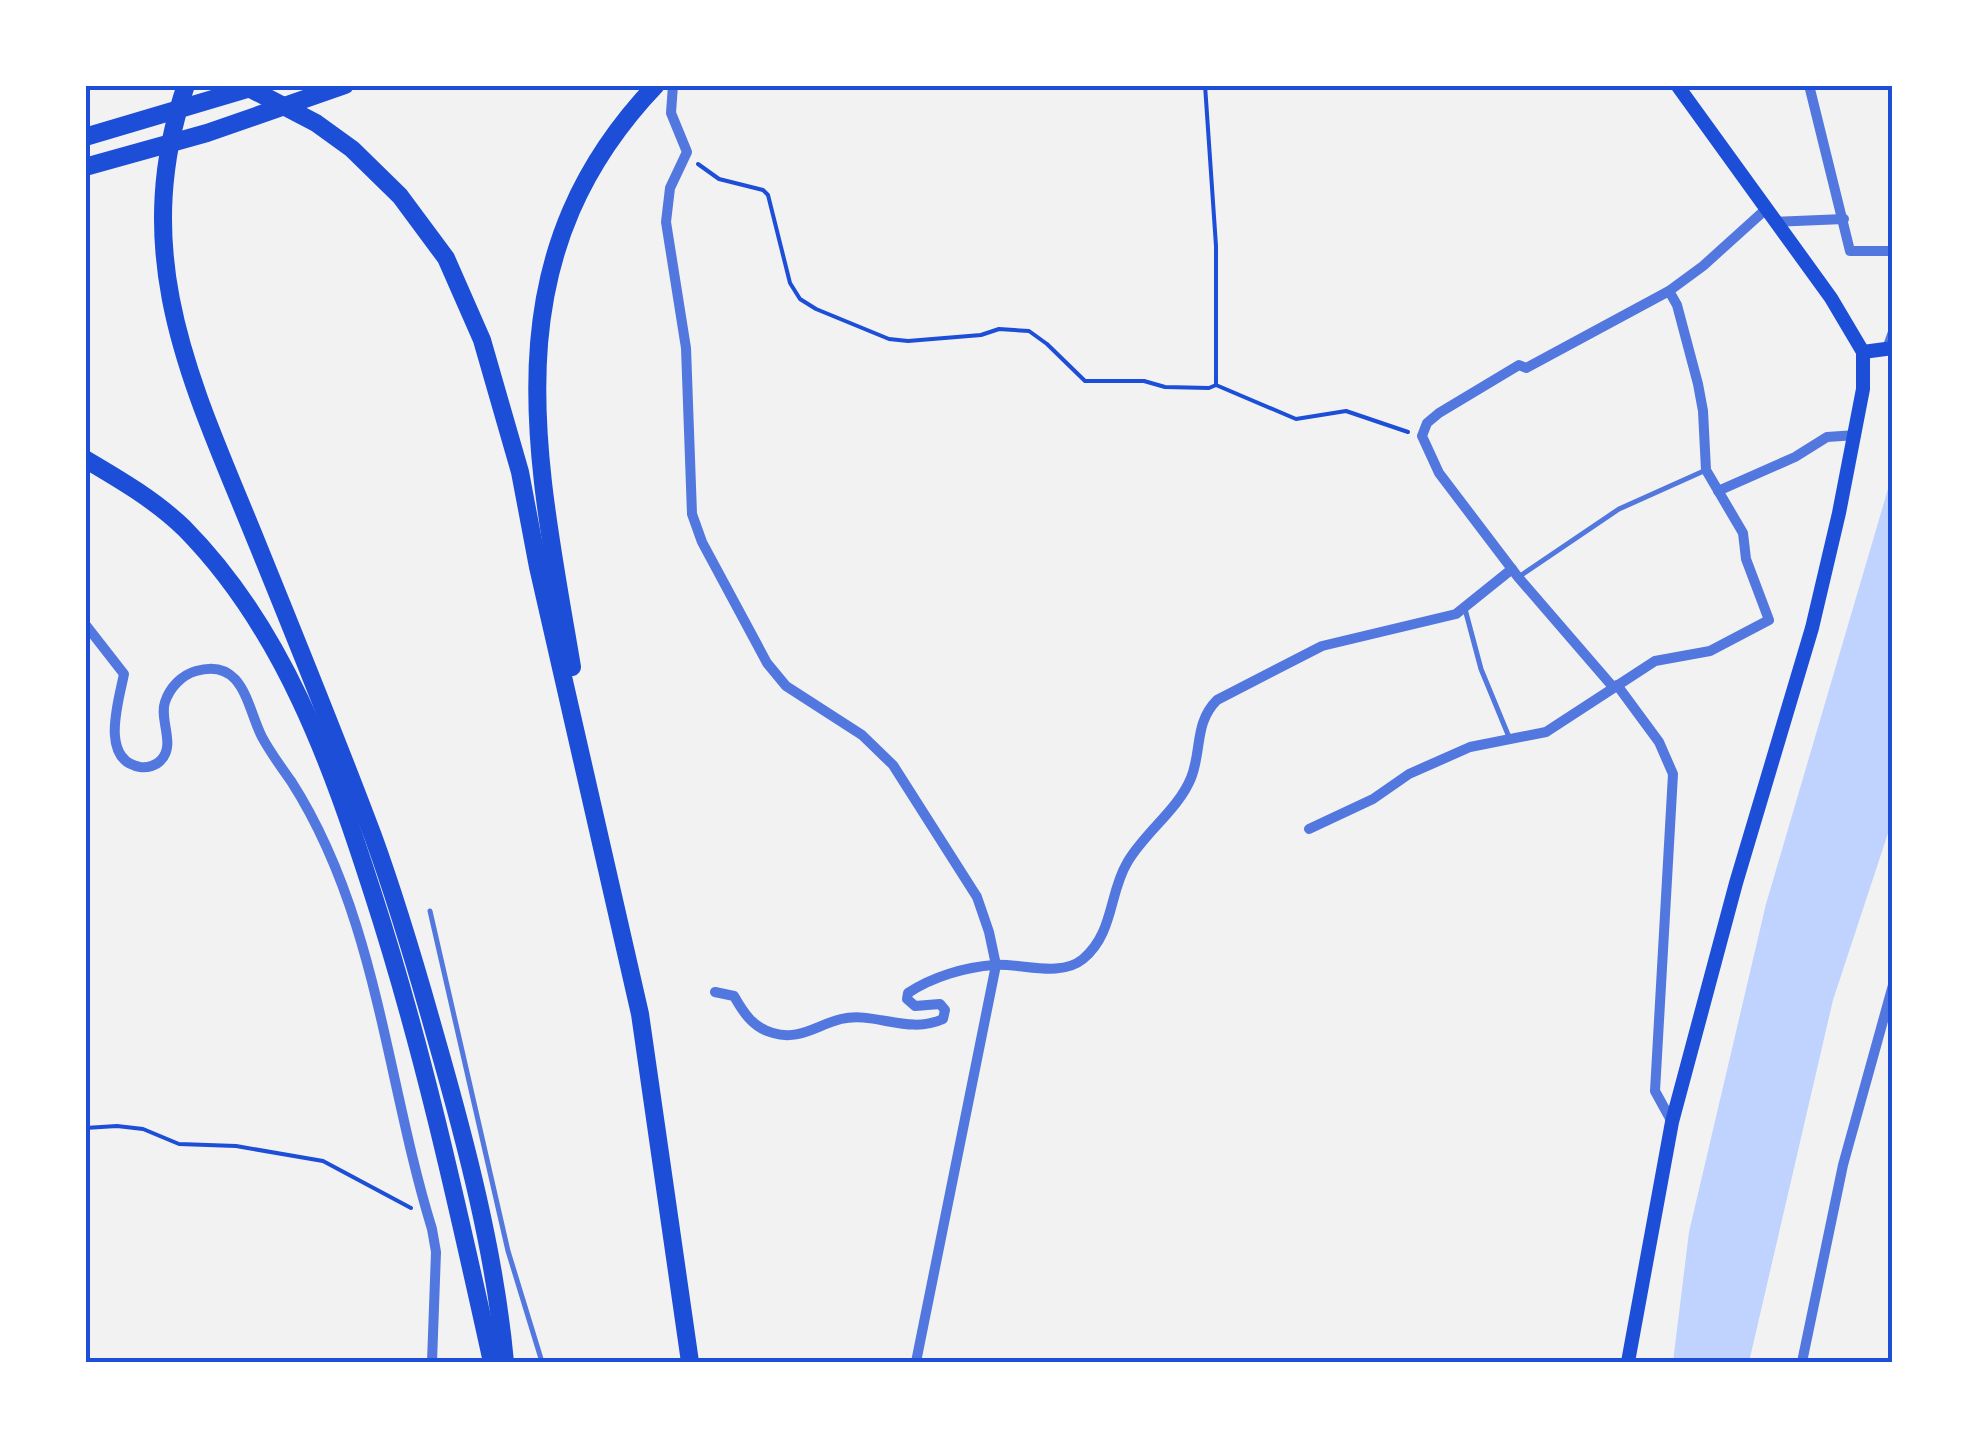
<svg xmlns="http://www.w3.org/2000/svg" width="1978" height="1447" font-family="'Nunito Sans',sans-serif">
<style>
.water{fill:#bfd3fe}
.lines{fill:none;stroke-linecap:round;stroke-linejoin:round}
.path{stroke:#1d4ed8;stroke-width:4}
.service{stroke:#5277de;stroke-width:5}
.minor{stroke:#5277de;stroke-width:10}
.secondary{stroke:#1d4ed8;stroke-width:14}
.motorway{stroke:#1d4ed8;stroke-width:18}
.neatline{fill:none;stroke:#1d4ed8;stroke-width:4}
</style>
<rect width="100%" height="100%" fill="#f2f2f2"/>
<polygon class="water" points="1893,472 1893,818 1833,1000 1749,1362 1673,1362 1689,1232 1766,904"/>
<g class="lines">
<g class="path">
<polyline points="1205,85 1216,246 1216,385"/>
<polyline points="698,164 719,179 763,190 768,195 790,283 800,299 816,309 889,339 908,341 981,335 999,329 1029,331 1047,344 1085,381 1144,381 1165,387 1209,388 1216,385 1296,419 1346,411 1408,432"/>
<polyline points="85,1128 117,1126 143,1129 179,1144 236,1146 323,1161 411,1208"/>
</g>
<g class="service">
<polyline points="1520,576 1619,509 1706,470"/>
<polyline points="1465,609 1481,669 1509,737"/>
<polyline points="430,911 508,1251 542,1362"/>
</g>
<g class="minor">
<polyline points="673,85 671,113 687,152 670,188 666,222 686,348 692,514 702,542 767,663 786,686 862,735 893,765 977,897 989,932 996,965 916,1362"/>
<polyline points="1809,85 1850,251 1893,251"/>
<polyline points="1775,222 1844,219"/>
<polyline points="1887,349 1893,332"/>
<polyline points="1718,491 1795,457 1827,437 1856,435"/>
<path d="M85 624 124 674C119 700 99 760 140 767 147 768 156 766 161 760 176 745 159 720 165 702 170 687 182 675 196 671 244 657 247 708 262 737 270 752 281 767 291 781 377 915 386 1080 432 1229L436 1252 432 1362"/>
<polyline points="1617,685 1659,742 1673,774 1655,1091 1672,1122"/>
<polyline points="1613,687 1518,577 1439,473 1422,436 1427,423 1439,413 1519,365 1526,368 1669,291 1703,266 1765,210"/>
<polyline points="1309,829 1373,799 1409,774 1470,747 1546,732 1655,661 1710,651 1769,620 1746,559 1743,533 1706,470 1703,411 1698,384 1677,305 1669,291"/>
<path d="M715 992 734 996C743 1012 753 1028 773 1033 799 1041 817 1025 841 1019 875 1011 908 1035 943 1019L945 1010 940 1004 915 1006 907 999 908 993C932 977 965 967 994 965 1022 963 1060 978 1083 959 1114 933 1109 893 1127 863 1144 833 1178 810 1191 778 1202 751 1194 723 1217 700L1322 646 1456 614 1512 569"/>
<polyline points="1802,1362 1843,1165 1893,985"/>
</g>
<g class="secondary">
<polyline points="1677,85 1831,298 1863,352"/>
<polyline points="1628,1362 1672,1122 1736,883 1812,628 1839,513 1863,389 1863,352 1893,348"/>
</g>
<g class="motorway">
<path d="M186 85C126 261 195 389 259 548 298 644 337 740 373 836 397 902 417 970 436 1038 466 1143 495 1253 505 1362"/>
<polyline points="243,85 316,123 352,149 400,196 446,258 482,340 520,472 538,567 640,1014 690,1362"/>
<polyline points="85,137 257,86"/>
<polyline points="85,167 207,133 345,85"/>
<path d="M85 459C119 479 155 500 184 528 283 628 331 763 373 894 423 1048 457 1204 492 1362"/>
<path d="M572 667C536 453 489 260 656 85"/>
</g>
</g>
<rect width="1978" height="1447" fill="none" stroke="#ffffff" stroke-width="175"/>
<rect x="88" y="88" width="1802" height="1272" class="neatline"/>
</svg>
